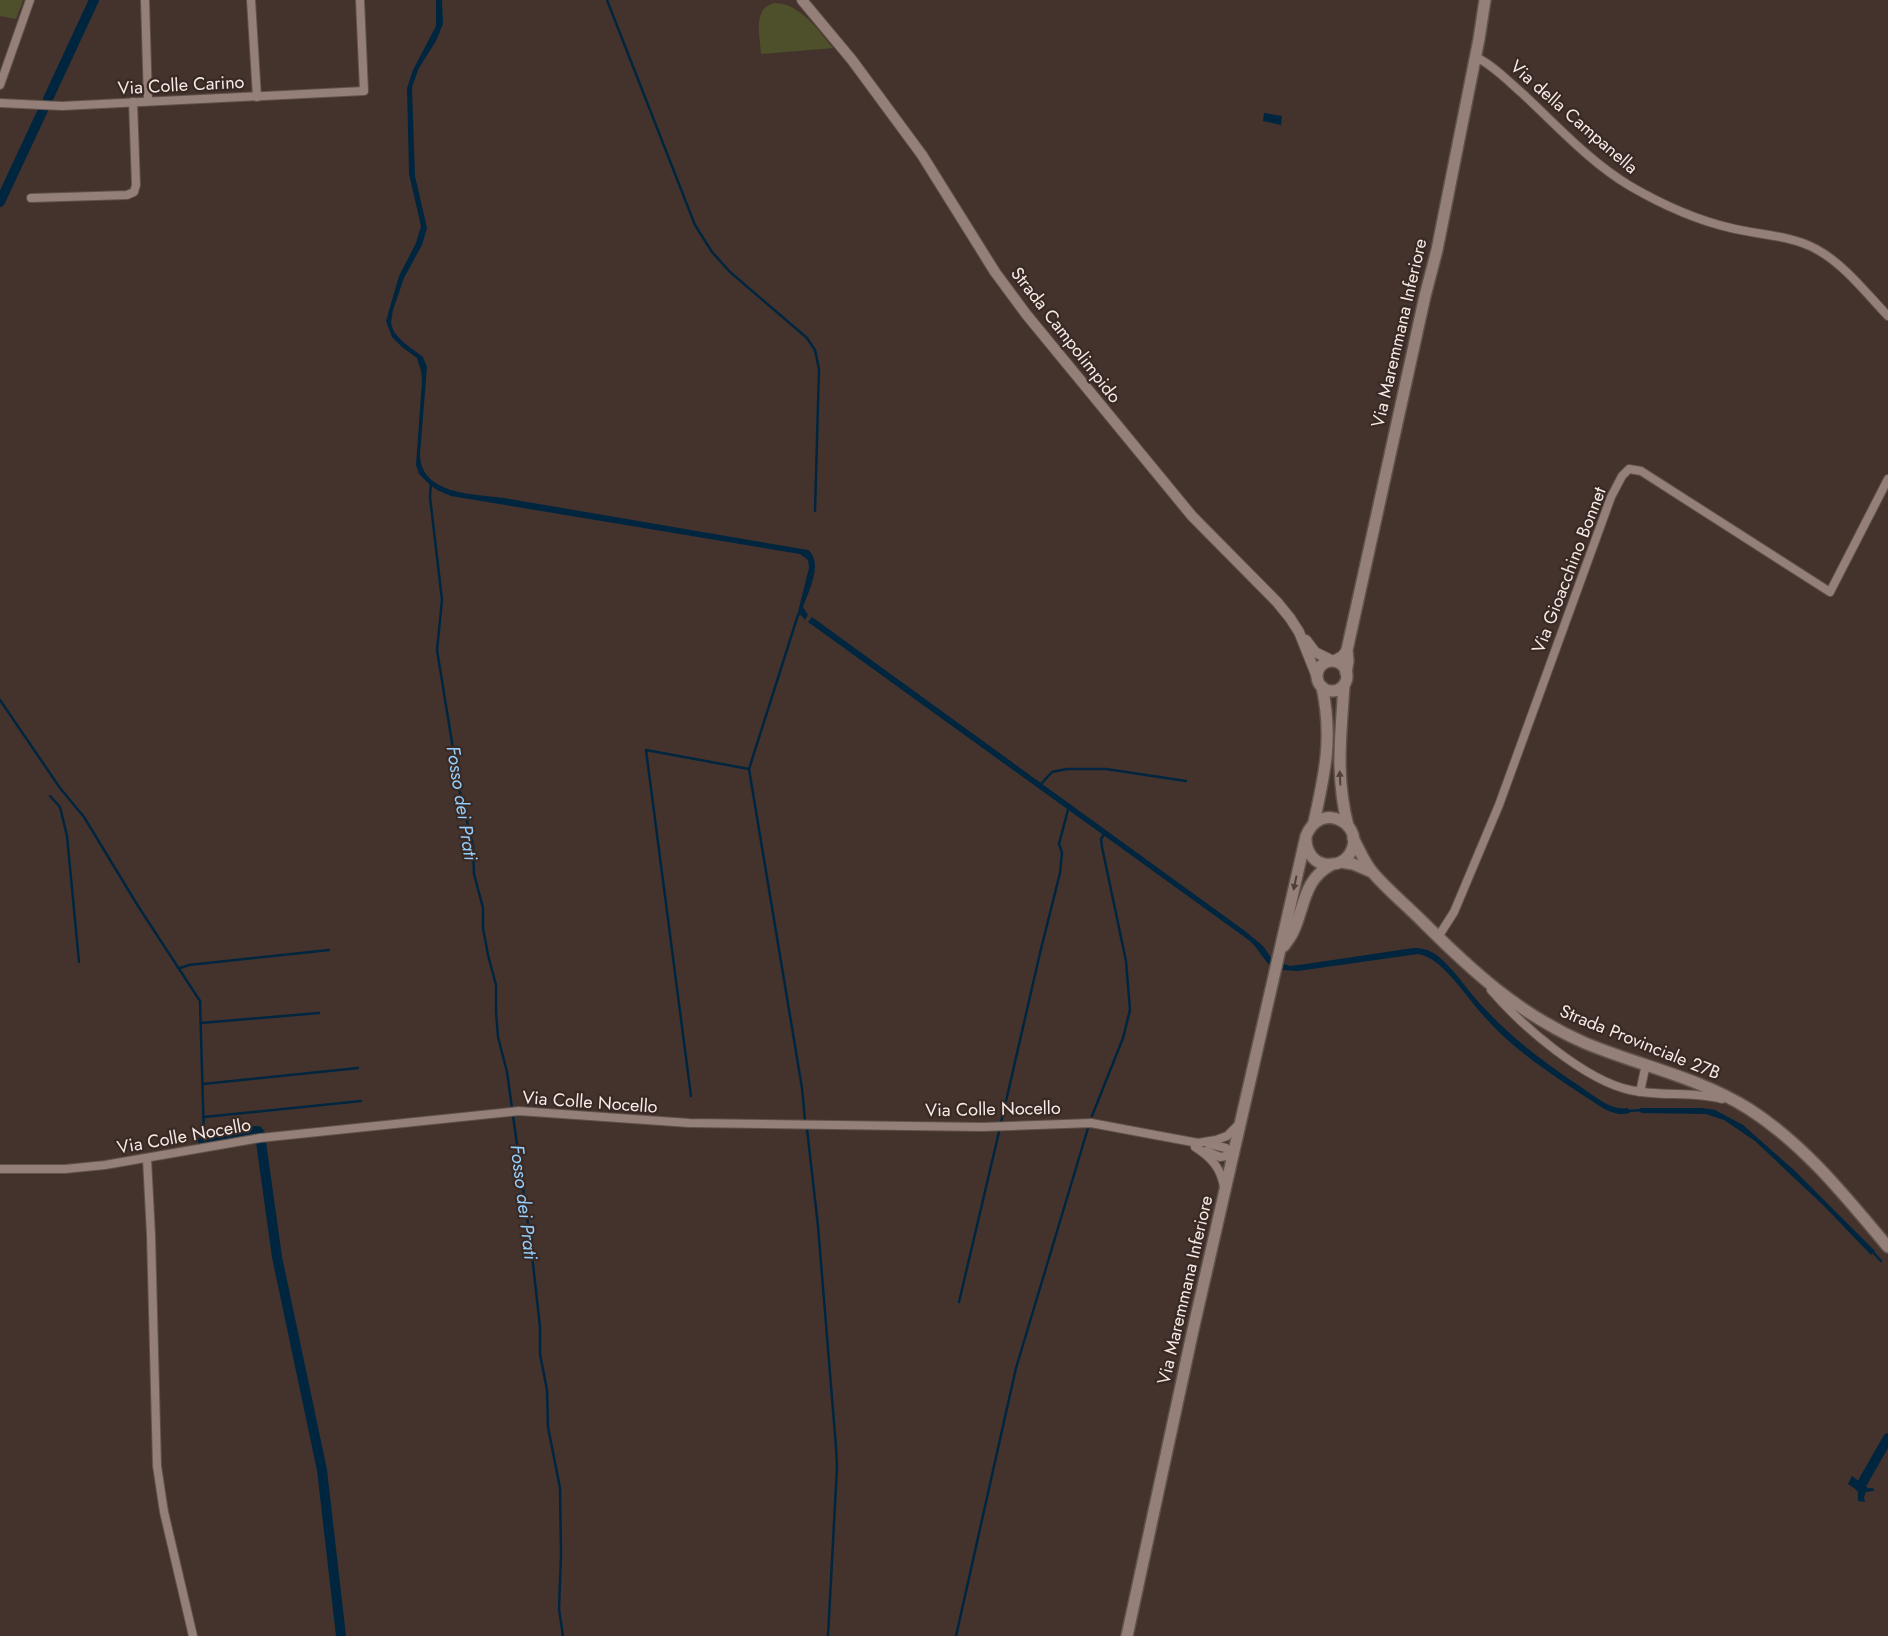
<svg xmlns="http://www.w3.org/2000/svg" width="1888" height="1636" font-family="Jost,sans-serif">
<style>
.green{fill:#4e502b}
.water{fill:#00263f}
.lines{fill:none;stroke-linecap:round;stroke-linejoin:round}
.stream{stroke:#00263f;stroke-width:2.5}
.canal{stroke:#00263f;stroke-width:10}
.minor-casing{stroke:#5f514b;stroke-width:10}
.tertiary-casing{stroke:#5f514b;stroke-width:12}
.secondary-casing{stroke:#5f514b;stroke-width:14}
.minor{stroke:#948079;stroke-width:8}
.tertiary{stroke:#948079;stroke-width:10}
.secondary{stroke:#948079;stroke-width:11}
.oneway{fill:#503f39}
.labels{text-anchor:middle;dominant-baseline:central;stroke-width:4.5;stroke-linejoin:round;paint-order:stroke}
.street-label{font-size:18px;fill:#f5eae6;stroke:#392924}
.water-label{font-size:19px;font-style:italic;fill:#93cefc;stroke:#392924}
</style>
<rect width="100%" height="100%" fill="#44332d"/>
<g class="green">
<polygon points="0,0 23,0 16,19 0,16"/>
<path d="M774 3C800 3 818 30 833 48L761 54C760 36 752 9 774 3Z"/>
</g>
<g class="water">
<path d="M436 0H442L443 24 436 41 419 68 412 87 415 176 427 228 422 245 404 278 393 310 391 323 394 332 403 342 423 357 427 367 420 454C420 495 475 494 504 498L808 550C824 563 808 592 803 607L808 615 805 620 798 612 809 568 808 560 800 554 451 496 437 490 428 483 419 474 416 465 422 381 421 371 417 358 402 347 392 337 386 321 399 276 416 243 421 226 409 174 407 88 413 70 436 26Z"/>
<polygon points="1264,113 1282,116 1281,125 1263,121"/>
<path d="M812 617 1245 931 1263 946 1274 962 1272 967C1263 960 1259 949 1250 941L808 622Z"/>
<path d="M1413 948C1423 948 1430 950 1438 956 1456 971 1469 993 1486 1010 1515 1041 1549 1066 1584 1089 1597 1098 1612 1111 1628 1108L1630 1113C1619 1116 1610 1112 1601 1107 1559 1079 1514 1052 1481 1013 1466 996 1441 957 1418 954L1298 971 1282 970 1284 964 1290 966 1306 964Z"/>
<polygon points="1640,1108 1701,1108 1715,1110 1743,1125 1795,1171 1875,1251 1871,1255 1824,1206 1755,1141 1724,1120 1706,1114 1641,1113"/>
<polygon points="1852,1476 1868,1488 1873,1488 1874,1491 1866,1492 1864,1497 1865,1502 1858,1501 1858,1491 1848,1484"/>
</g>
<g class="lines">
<g class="stream">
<polyline points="607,0 695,225 712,252 730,272 807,338 815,350 819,369 815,511"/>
<polyline points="431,483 430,497 442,600 437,650 460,792 473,846 474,874 483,908 483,928 488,955 496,985 496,1012 498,1037 507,1072 531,1246 540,1327 540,1354 547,1390 548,1427 560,1488 561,1554 559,1609 563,1636"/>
<polyline points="800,613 798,615 749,769 802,1088 805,1120"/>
<polyline points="0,700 60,788 84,817 138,906 200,1001 204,1138"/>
<polyline points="1040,785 1052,772 1067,769 1106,769 1186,781"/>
<polyline points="50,796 60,807 67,836 79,962"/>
<polyline points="180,968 189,965 329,950"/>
<polyline points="201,1023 319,1013"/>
<polyline points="203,1084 358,1068"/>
<polyline points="691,1096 646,750 749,769"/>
<polyline points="1626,1111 1643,1110"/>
<polyline points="1092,1116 1123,1038 1130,1010 1126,961 1102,847 1101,839 1105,833"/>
<polyline points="204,1117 361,1101"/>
<polyline points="1001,1123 1040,953 1060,873 1062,853 1059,844 1069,806"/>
<polyline points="807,1129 818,1226 836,1447 837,1467 828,1636"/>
<polyline points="1871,1250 1881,1261"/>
<polyline points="959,1302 999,1132"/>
<polyline points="956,1636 1016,1368 1088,1128"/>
</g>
<g class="canal">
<polyline points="48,99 94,0"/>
<polyline points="0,202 43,110"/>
<polyline points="204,1138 203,1142 255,1131 258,1131 260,1134"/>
<polyline points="261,1142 277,1257 322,1470 341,1636"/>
<polyline points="1860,1487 1888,1438"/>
</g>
<defs>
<g id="minor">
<polyline points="145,0 148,101"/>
<polyline points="251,0 257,97"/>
<path d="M1476 57C1494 66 1508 81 1523 94 1557 126 1590 162 1630 186 1661 204 1696 220 1731 228 1759 235 1790 235 1816 249 1844 264 1866 293 1888 316"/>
<polyline points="0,85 30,0"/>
<polyline points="0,103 62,106 364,91 360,0"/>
<polyline points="31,198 127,195 134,192 136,185 133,102"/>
<polyline points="1438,937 1454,912 1499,805 1611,497 1622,476 1629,469 1641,471 1830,592 1888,479"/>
<path d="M1491 990C1521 1025 1584 1080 1630 1090 1661 1097 1692 1091 1722 1099"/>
<polyline points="1640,1092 1646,1064"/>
<polyline points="1209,1144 1226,1148 1233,1155"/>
<path d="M1195 1147C1211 1157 1221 1168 1224 1187"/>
<polyline points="1206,1151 1220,1157 1233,1155"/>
<polyline points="147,1159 151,1235 157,1466 164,1512 193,1636"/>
<polyline points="0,1169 65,1169 105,1165 260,1138 519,1111 689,1123 982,1127 1091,1123 1198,1143 1216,1140 1227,1136 1238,1125"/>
</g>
<g id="tertiary">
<polyline points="802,0 852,60 922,155 995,272 1026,314 1192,516 1277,602 1290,618 1299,632 1317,677"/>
<polyline points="1306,640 1315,652 1333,661 1342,656 1347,650"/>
</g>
<g id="secondary">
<circle cx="1332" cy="676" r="15"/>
<polyline points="1346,673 1348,661 1347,650 1425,296 1437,250 1479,39 1485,0"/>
<path d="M1344 685C1341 735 1335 776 1348 826"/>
<path d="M1314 822C1325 773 1333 737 1322 687"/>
<path d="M1353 838C1360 851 1365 864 1374 874 1389 891 1407 906 1423 922 1473 972 1519 1014 1585 1043 1640 1066 1698 1077 1749 1109 1805 1145 1846 1197 1888 1247"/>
<polyline points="1341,862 1353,864 1372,872"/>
<path d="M1284 946C1287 941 1291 937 1293 932 1305 907 1303 880 1331 865"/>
<path d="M1127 1636 1193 1330 1306 836C1321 798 1369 826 1349 855 1345 860 1340 864 1333 864 1315 867 1305 852 1306 836"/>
</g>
</defs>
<use href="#minor" class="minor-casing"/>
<use href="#tertiary" class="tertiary-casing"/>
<use href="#secondary" class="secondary-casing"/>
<use href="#minor" class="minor"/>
<use href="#tertiary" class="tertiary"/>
<use href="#secondary" class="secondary"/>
</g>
<defs><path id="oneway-solid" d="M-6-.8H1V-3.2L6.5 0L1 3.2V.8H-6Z" transform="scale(1.25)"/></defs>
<g class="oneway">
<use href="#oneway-solid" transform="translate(1340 778) rotate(-93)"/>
<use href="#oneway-solid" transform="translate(1295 883) rotate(102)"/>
</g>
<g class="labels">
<g class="street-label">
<text transform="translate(181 85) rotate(-3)">Via Colle Carino</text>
<text transform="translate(1574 117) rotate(41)">Via della Campanella</text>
<text transform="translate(1399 333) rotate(-77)">Via Maremmana Inferiore</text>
<text transform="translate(1066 335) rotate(52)">Strada Campolimpido</text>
<text transform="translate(1569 570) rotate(-69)">Via Gioacchino Bonnet</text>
<text transform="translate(1640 1042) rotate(22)">Strada Provinciale 27B</text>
<text transform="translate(590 1102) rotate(4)">Via Colle Nocello</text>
<text transform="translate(993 1109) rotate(-1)">Via Colle Nocello</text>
<text transform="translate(184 1136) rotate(-10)">Via Colle Nocello</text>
<text transform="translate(1185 1290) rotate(-77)">Via Maremmana Inferiore</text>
</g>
<g class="water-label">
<text transform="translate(462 803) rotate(81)">Fosso dei Prati</text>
<text transform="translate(524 1202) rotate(83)">Fosso dei Prati</text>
</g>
</g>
</svg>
